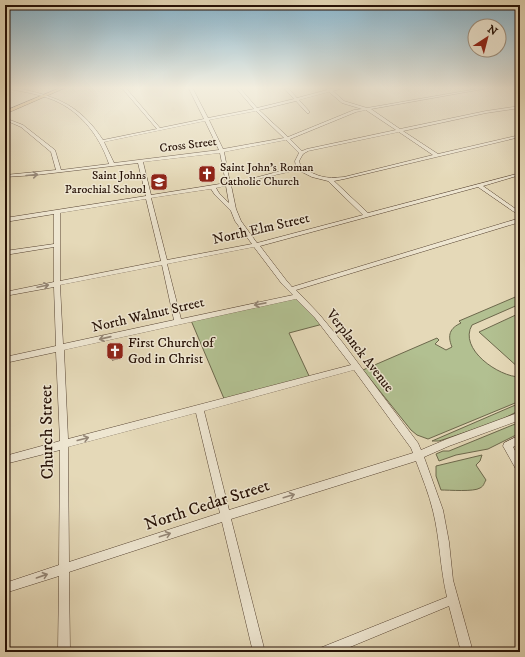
<svg xmlns="http://www.w3.org/2000/svg" width="525" height="657" font-family="'IM FELL DW Pica',serif">
<style>
.green{fill:#b2c091;stroke:#6c684c}
.building{fill:#e3a293;stroke:#261106}
.lines{fill:none;stroke-linecap:round;stroke-linejoin:round}
.minor-casing{stroke:#564332;stroke-width:1}
.major-casing{stroke:#261106;stroke-width:1}
.minor{fill:#eee6d1;fill-rule:evenodd}
.major{fill:#e2bc7c;fill-rule:evenodd}
.oneway{stroke:#948676}
.labels{text-anchor:middle;dominant-baseline:central;stroke-width:3;stroke-linejoin:round;paint-order:stroke}
.far-street-label{font-size:12px;fill:#261106;stroke:#eee6d1}
.far-poi-label{font-size:12px;fill:#261106;stroke:#eee6d1;text-anchor:start}
.street-label{font-size:14px;fill:#261106;stroke:#eee6d1}
.poi-label{font-size:14px;fill:#261106;stroke:#eee6d1;text-anchor:start}
.near-street-label{font-size:17px;fill:#261106;stroke:#eee6d1}
</style>
<rect width="100%" height="100%" fill="#e5d9b8"/>
<filter id="stains"><feTurbulence type="fractalNoise" baseFrequency=".005" numOctaves="4"/><feColorMatrix values="0 0 0 0 .2 0 0 0 0 .09 0 0 0 0 .02 0 0 0 .5 -.17"/></filter>
<radialGradient id="worn" r=".72"><stop offset=".6" stop-color="#630" stop-opacity="0"/><stop offset="1" stop-color="#630" stop-opacity=".3"/></radialGradient>
<g class="green">
<path d="M520 295V304L472 325C458 349 499 377 520 377V401L428 439 417 435 411 430 363 370 437 338 439 340 435 344 446 350 452 347C447 335 450 328 461 323L459 321Z"/>
<polygon points="298,296 323,324 289,333 310,378 225,401 190,318"/>
<polygon points="520,313 520,369 479,332"/>
<polygon points="520,403 520,410 497,422 439,441 432,441"/>
<polygon points="520,422 520,433 488,449 456,455 439,461 436,454 443,451 449,451"/>
<path d="M482 455 480 461 476 465 486 480C484 483 484 486 480 488 474 492 449 490 441 490L436 476V466Z"/>
</g>
<polygon class="building" points="119,346 120,354 118,354 118,359 112,360 110,348"/>
<g class="lines">
<defs>
<g id="minor">
<path d="M5 87C13 87 22 89 30 91 64 99 83 110 103 140L157 129 121 87H125L160 128 204 119 188 87H192L208 118 254 109 235 87H239L257 108 294 99 283 87H287L297 98 327 90 326 89 328 88 331 89 346 87 333 91 344 101 367 108 488 87H494L371 109 400 129 486 111 520 106V108L486 113 403 131 438 154 520 135V137L344 179 334 181 368 213 520 173V175L483 186 520 212V216L478 187 260 246 286 280 292 287 520 218V222L296 290 319 314 343 343 418 443 421 450 447 439 520 412V420L449 446 424 457 443 510 449 542 453 580 473 652H461L449 606 338 652H318L320 648 447 597C440 568 440 539 433 511 429 494 422 477 416 461L231 519 265 652H253L222 522 69 572 70 652H58L59 576 5 593V583L59 565 60 450 5 464V456L60 441 56 352 5 363V357L56 346 54 287 5 296V292L54 282V247L5 255V251L54 244V214L5 222V218L146 196 138 163 36 175 5 177V175L56 170 51 152 21 127 5 120V118L23 125 55 150 61 170 109 164C99 134 78 108 48 98 34 93 19 91 5 88ZM329 92 342 103 362 109 354 110 288 137 259 110 296 101 307 113H309V111L299 100ZM366 110 396 130 307 149 302 151 290 139 356 112ZM256 111 284 138 223 149 209 120ZM205 121 219 150 114 163 104 142ZM399 132 433 155 344 177C324 179 319 177 301 167L299 161 303 154 308 151ZM286 140 299 153 295 161 296 167 243 181 230 183 224 152ZM220 153 226 183 151 195 143 162ZM298 170 312 177 328 181 363 215 257 243 241 221 236 209 231 185ZM226 186 229 203 219 193 216 188ZM211 189 215 195 231 211 235 221 252 244 167 260 151 198ZM146 199 161 261 60 281V213ZM254 247 282 284 293 295 181 319 167 264ZM162 265 174 320 63 344 60 285ZM296 299 315 318 351 365 68 439 64 350ZM354 370 411 448 413 453 229 510 204 411ZM196 413 220 513 69 562 68 447Z"/>
<polygon points="520,435 520,443 513,447 520,460 520,472 517,471 503,446 504,443"/>
</g>
<polygon id="major" points="62,87 67,87 5,114 5,111"/>
</defs>
<use href="#minor" class="minor-casing"/>
<use href="#major" class="major-casing"/>
<use href="#minor" class="minor"/>
<use href="#major" class="major"/>
</g>
<defs><path id="oneway-shaft" d="M-6 0H5M1.5-3L5.5 0L1.5 3" fill="none" stroke-width="1.6" stroke-linecap="round" stroke-linejoin="round"/></defs>
<g class="oneway">
<use href="#oneway-shaft" transform="translate(32 175) rotate(-5)"/>
<use href="#oneway-shaft" transform="translate(43 286) rotate(-12)"/>
<use href="#oneway-shaft" transform="translate(260 304) rotate(169)"/>
<use href="#oneway-shaft" transform="translate(105 338) rotate(167)"/>
<use href="#oneway-shaft" transform="translate(83 439) rotate(-15)"/>
<use href="#oneway-shaft" transform="translate(289 496) rotate(-17)"/>
<use href="#oneway-shaft" transform="translate(165 535) rotate(-18)"/>
<use href="#oneway-shaft" transform="translate(42 576) rotate(-19)"/>
</g>
<linearGradient id="sky" x2="0" y2="1"><stop stop-color="#87b6d0"/><stop offset="0.49" stop-color="#f3eedf"/><stop offset="1" stop-color="#f3eedf" stop-opacity="0"/></linearGradient>
<rect width="525" height="179" fill="url(#sky)"/>
<defs>
<symbol id="church-square" viewBox="-11 -11 22 22"><rect x="-9" y="-9" width="18" height="18" rx="4" fill="#8f2418" stroke="#eee6d1"/><path d="M-1.2-6h2.4v3.5h3.3v2.4h-3.3V6h-2.4V-.1h-3.3v-2.4h3.3Z" fill="#fff"/></symbol>
<symbol id="school-square" viewBox="-11 -11 22 22"><rect x="-9" y="-9" width="18" height="18" rx="4" fill="#8f2418" stroke="#eee6d1"/><path d="M0-5L7-2L0 1L-7-2ZM-4 1L0 2.5L4 1V4Q0 6-4 4Z" fill="#fff"/></symbol>
</defs>
<g fill-rule="evenodd">
<use href="#church-square" x="197" y="164" width="20" height="20"/>
<use href="#school-square" x="149" y="172" width="20" height="20"/>
<use href="#church-square" x="105" y="341" width="20" height="20"/>
</g>
<g class="labels">
<g class="far-street-label">
<text transform="translate(188 145) rotate(-7)">Cross Street</text>
</g>
<g class="far-poi-label">
<text x="220" y="167">Saint John's Roman<tspan x="220" dy="14">Catholic Church</tspan></text>
<text x="146" y="175" text-anchor="end">Saint Johns<tspan x="146" dy="14">Parochial School</tspan></text>
</g>
<g class="street-label">
<text transform="translate(261 229) rotate(-13)">North Elm Street</text>
<text transform="translate(148 315) rotate(-13)">North Walnut Street</text>
<text transform="translate(360 351) rotate(52)">Verplanck Avenue</text>
</g>
<g class="poi-label">
<text x="128" y="343">First Church of<tspan x="128" dy="16">God in Christ</tspan></text>
</g>
<g class="near-street-label">
<text transform="translate(47 432) rotate(-91)">Church Street</text>
<text transform="translate(207 505) rotate(-18)">North Cedar Street</text>
</g>
</g>
<rect width="525" height="657" fill="none" stroke="#e5d9b8" stroke-width="20"/>
<rect x="6" y="6" width="513" height="645" fill="none" stroke="#261106" stroke-width="2"/>
<rect x="10" y="10" width="505" height="637" fill="none" stroke="#261106"/>
<g transform="translate(487 38) rotate(36)"><circle r="19" fill="#eee6d1" stroke="#9e9180"/>
<path d="M0-3L7 15L0 10L-7 15Z" fill="#8f2418"/>
<text y="-6" font-size="11" font-weight="bold" text-anchor="middle" fill="#261106">N</text>
</g>
<rect width="100%" height="100%" filter="url(#stains)"/>
<rect width="100%" height="100%" fill="url(#worn)"/>
</svg>
